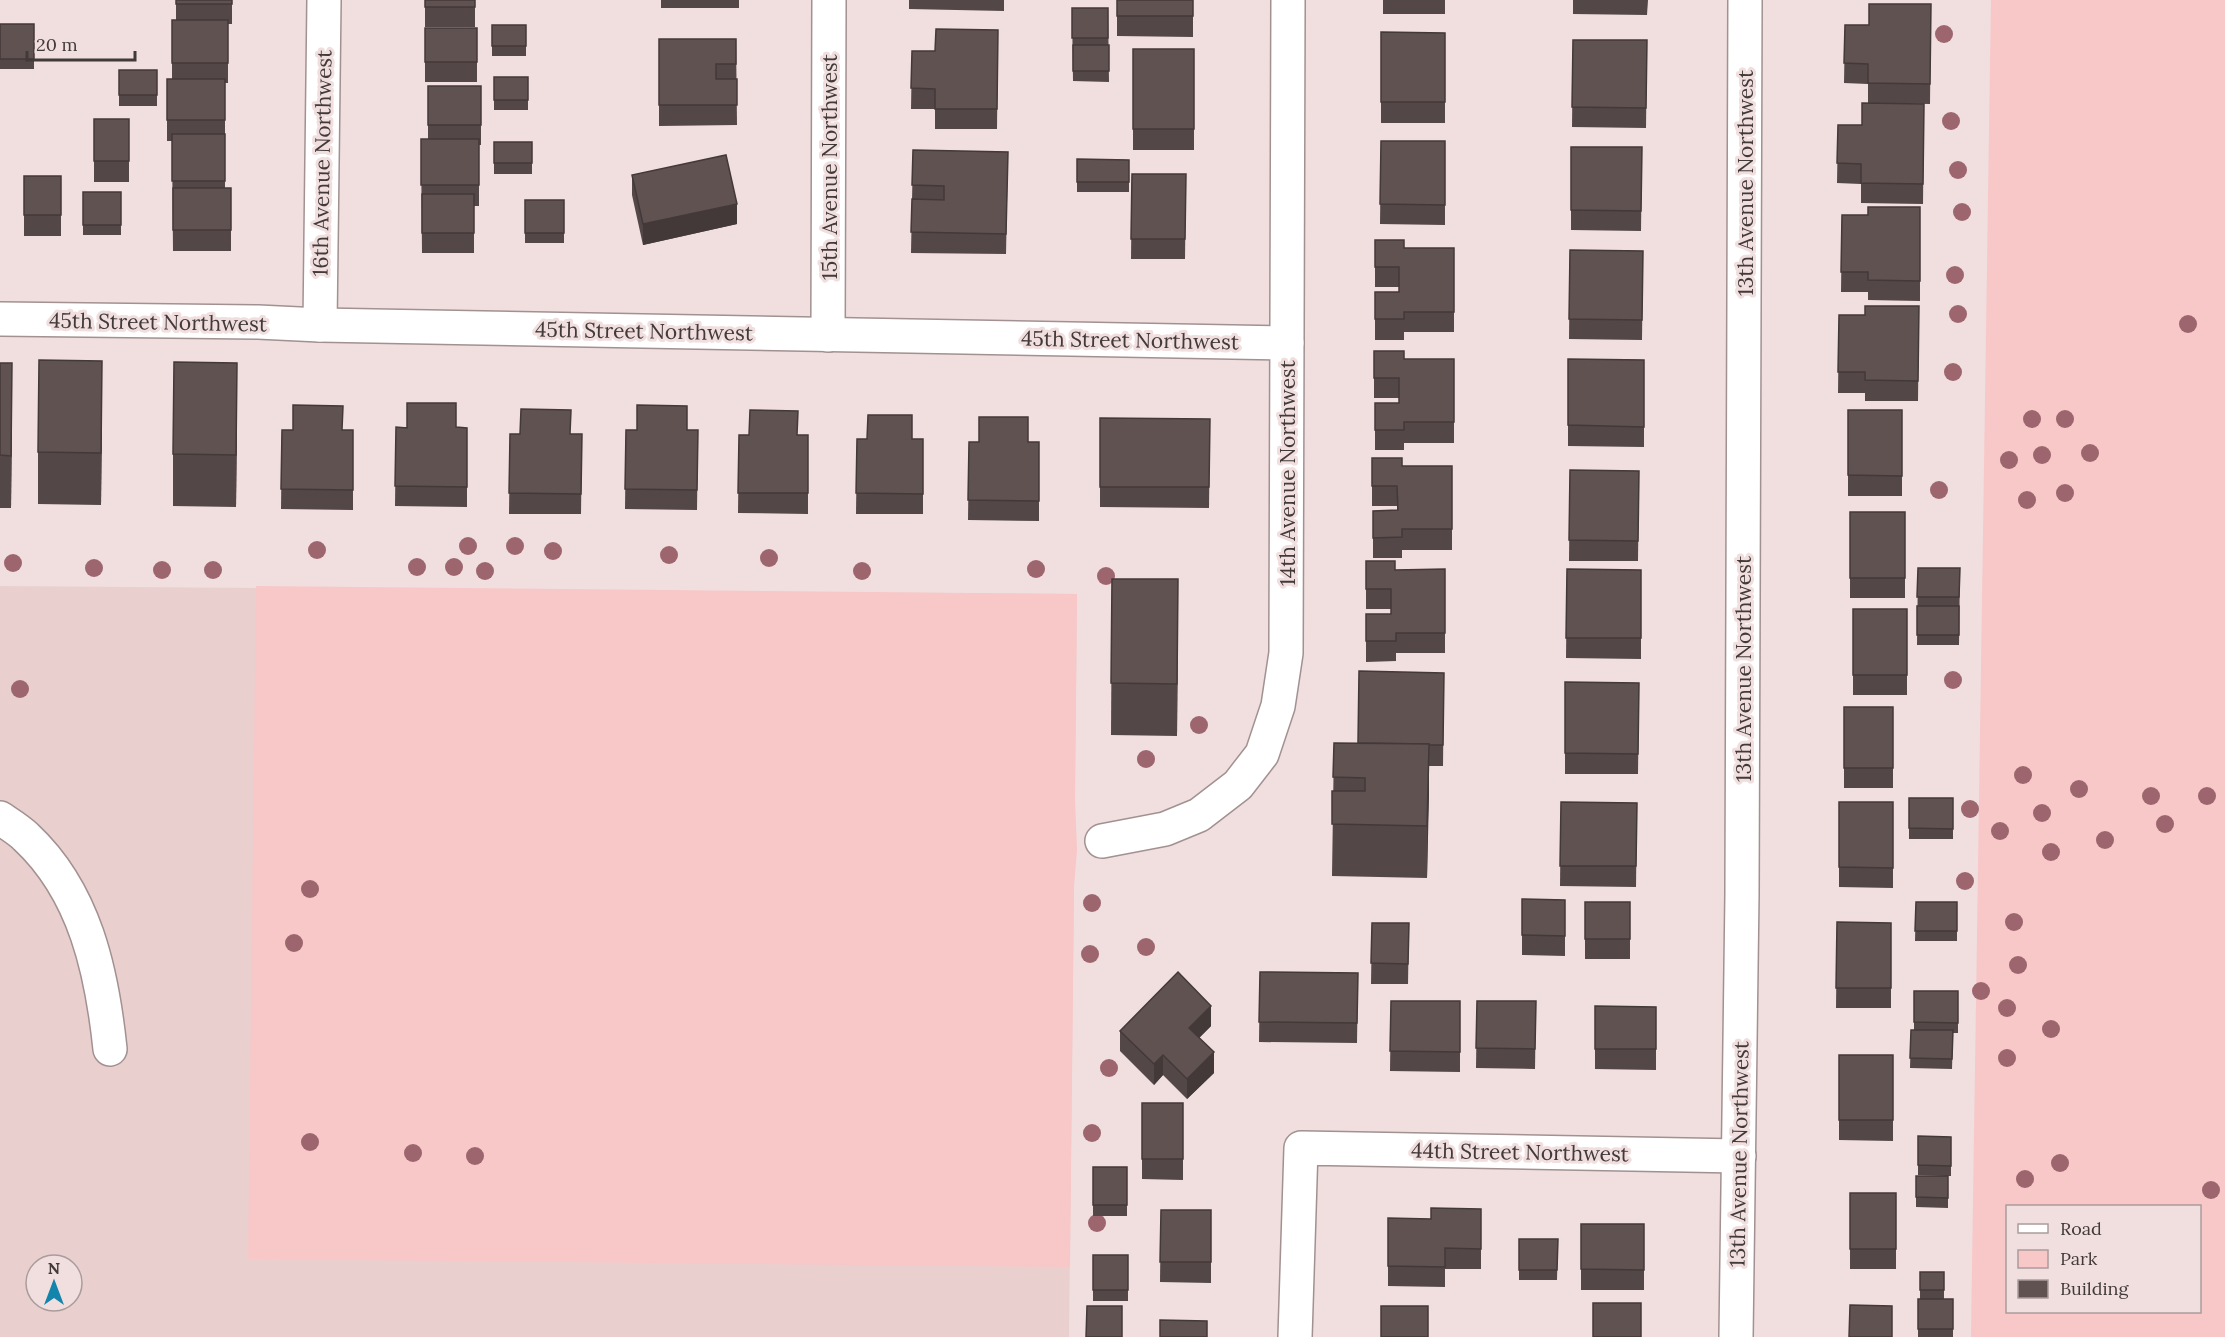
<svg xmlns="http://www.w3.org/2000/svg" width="2225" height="1337" font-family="Lora,serif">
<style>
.built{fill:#eacfcf;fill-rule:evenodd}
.green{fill:#f8c7c7;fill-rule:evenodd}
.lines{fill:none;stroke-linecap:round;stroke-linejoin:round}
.minor-casing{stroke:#a29191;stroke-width:36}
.minor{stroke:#fff;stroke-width:33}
.tree{fill:#9d666f}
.wall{fill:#534747}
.shaded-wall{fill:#443939}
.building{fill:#615252;stroke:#443939;stroke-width:1.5}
.labels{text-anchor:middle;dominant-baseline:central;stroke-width:6;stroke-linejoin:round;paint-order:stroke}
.street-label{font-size:21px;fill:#413a39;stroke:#f1dede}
</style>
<rect width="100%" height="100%" fill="#f1dede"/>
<path class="built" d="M0 586 1077 594 1069 1337H0ZM36 1265H72V1301H36Z"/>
<g class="green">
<path d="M1991 0H2225V1337H1971ZM2200 1206V1312H2008V1206Z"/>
<polygon points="256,586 1077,594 1075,800 1077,850 1074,886 1070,1267 248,1259"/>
</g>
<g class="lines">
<defs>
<g id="minor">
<polyline points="0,319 258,322 320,325 1287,343"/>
<polyline points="320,325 324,0"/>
<polyline points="828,335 829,0"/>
<path d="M0 818C9 824 19 830 26 837 85 892 102 972 110 1049"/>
<polyline points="1102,841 1165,829 1199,815 1238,785 1262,754 1278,706 1286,653 1288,0"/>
<polyline points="1295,1337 1301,1148 1739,1156"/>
<polyline points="1736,1337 1742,894 1745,0"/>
</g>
</defs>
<use href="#minor" class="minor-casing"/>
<use href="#minor" class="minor"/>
</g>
<g class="tree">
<circle cx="1944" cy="34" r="9"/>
<circle cx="1951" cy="121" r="9"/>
<circle cx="1958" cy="170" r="9"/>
<circle cx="1962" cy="212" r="9"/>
<circle cx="1955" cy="275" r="9"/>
<circle cx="1958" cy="314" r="9"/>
<circle cx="2188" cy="324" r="9"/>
<circle cx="1953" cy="372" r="9"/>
<circle cx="2032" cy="419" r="9"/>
<circle cx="2065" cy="419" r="9"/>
<circle cx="2090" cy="453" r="9"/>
<circle cx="2042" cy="455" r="9"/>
<circle cx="2009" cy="460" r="9"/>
<circle cx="1939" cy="490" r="9"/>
<circle cx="2065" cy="493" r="9"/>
<circle cx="2027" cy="500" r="9"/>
<circle cx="468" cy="546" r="9"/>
<circle cx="515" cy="546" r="9"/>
<circle cx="317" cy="550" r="9"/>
<circle cx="553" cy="551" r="9"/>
<circle cx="669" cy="555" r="9"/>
<circle cx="769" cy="558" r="9"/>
<circle cx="13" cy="563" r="9"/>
<circle cx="417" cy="567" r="9"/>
<circle cx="454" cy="567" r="9"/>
<circle cx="94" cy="568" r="9"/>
<circle cx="1036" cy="569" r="9"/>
<circle cx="162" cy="570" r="9"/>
<circle cx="213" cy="570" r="9"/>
<circle cx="485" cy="571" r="9"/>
<circle cx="862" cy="571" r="9"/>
<circle cx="1106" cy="576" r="9"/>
<circle cx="1953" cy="680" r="9"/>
<circle cx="20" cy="689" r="9"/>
<circle cx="1199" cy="725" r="9"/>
<circle cx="1146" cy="759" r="9"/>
<circle cx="2023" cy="775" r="9"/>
<circle cx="2079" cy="789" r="9"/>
<circle cx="2151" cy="796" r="9"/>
<circle cx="2207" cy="796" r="9"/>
<circle cx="1970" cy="809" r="9"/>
<circle cx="2042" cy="813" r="9"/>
<circle cx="2165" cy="824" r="9"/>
<circle cx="2000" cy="831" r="9"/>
<circle cx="2105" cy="840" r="9"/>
<circle cx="2051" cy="852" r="9"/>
<circle cx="1965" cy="881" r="9"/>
<circle cx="310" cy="889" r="9"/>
<circle cx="1092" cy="903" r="9"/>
<circle cx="2014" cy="922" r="9"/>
<circle cx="294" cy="943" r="9"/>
<circle cx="1146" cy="947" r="9"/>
<circle cx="1090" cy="954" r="9"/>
<circle cx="2018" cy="965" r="9"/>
<circle cx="1981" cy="991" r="9"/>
<circle cx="2007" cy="1008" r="9"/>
<circle cx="2051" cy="1029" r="9"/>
<circle cx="2007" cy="1058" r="9"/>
<circle cx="1109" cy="1068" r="9"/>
<circle cx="1092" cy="1133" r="9"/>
<circle cx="310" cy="1142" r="9"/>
<circle cx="413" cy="1153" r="9"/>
<circle cx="475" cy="1156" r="9"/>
<circle cx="2060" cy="1163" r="9"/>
<circle cx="2025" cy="1179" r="9"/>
<circle cx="2211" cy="1190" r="9"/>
<circle cx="1097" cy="1223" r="9"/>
</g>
<g class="wall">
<polygon points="176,0 232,0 232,24 228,24 228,83 225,83 225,188 231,188 231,251 173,251 172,141 167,141 167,79 172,79 172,20 176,20"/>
<rect x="425" y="0" width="50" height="27"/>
<rect x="661" y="0" width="78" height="8"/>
<polygon points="909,0 1004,0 1004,11 909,9"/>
<polygon points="1117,0 1193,0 1193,37 1117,36"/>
<rect x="1383" y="0" width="62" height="14"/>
<polygon points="1573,0 1648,0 1647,15 1573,14"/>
<polygon points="1931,4 1930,104 1868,103 1868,84 1844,83 1845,25 1869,25"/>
<polygon points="1072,8 1108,8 1109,82 1073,81"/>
<rect x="0" y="24" width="34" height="45"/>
<rect x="492" y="25" width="34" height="31"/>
<rect x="425" y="28" width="52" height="54"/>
<polygon points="998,30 997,129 935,129 935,109 911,109 912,51 935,51"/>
<polygon points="1381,32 1445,33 1445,123 1381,123"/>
<polygon points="659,39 736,39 737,125 659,126"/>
<polygon points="1573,40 1647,40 1646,128 1572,127"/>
<rect x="1133" y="49" width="61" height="101"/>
<rect x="119" y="70" width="38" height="36"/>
<rect x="494" y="77" width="34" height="33"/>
<polygon points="428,86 481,86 481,145 479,145 479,206 474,206 474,253 422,253 421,139 428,139"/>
<polygon points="1924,104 1923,204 1861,203 1861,184 1837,183 1838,125 1862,125"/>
<rect x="94" y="119" width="35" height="63"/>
<polygon points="1381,141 1445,141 1445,225 1380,224"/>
<rect x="494" y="142" width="38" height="32"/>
<polygon points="1571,147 1642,147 1641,231 1571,230"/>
<polygon points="913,150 1008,152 1006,254 911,253"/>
<polygon points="1077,159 1129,160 1129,192 1077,192"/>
<polygon points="1132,174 1186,174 1185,259 1131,259"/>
<polygon points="632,175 737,224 643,245 632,195"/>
<rect x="24" y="176" width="37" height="60"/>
<rect x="83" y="192" width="38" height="43"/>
<rect x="525" y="200" width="39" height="43"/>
<polygon points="1920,207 1920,301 1868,300 1868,292 1841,292 1842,215 1868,215"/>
<polygon points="1375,240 1404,248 1454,248 1454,332 1404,332 1404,340 1375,340 1375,292 1399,292 1399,287 1375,287"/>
<polygon points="1570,250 1643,251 1642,340 1569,339"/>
<polygon points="1919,306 1918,401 1865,401 1865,393 1838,393 1839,315 1865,315"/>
<polygon points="1374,351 1404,359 1454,359 1454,443 1404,443 1404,450 1375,450 1375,403 1399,403 1399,398 1374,398"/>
<polygon points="1568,359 1644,360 1644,447 1568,446"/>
<polygon points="0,363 12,415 11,508 0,508"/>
<rect x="1848" y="410" width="54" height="86"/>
<polygon points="102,413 101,505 38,504 38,452"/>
<polygon points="237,416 236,507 173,506 173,454"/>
<polygon points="1100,418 1210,419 1209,508 1100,507"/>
<polygon points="396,427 467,428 467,507 395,506"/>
<polygon points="282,430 353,430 353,510 281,509"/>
<polygon points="626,430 698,430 697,510 625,509"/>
<polygon points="510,434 582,434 581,514 509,514"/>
<polygon points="739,435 808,435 808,514 738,513"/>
<polygon points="857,439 923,439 923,514 856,514"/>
<polygon points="969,442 1039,442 1039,521 968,520"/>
<polygon points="1372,458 1402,466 1452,466 1452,550 1402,550 1402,558 1373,558 1373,511 1397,510 1397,506 1372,506"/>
<polygon points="1570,470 1639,471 1638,561 1569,561"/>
<rect x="1850" y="512" width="55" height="86"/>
<polygon points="1366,561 1395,570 1445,569 1445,653 1396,653 1396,661 1366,662 1366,614 1391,614 1391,609 1366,609"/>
<polygon points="1918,568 1960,568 1959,645 1917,645"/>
<polygon points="1567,569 1641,570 1641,659 1566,658"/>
<polygon points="1112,579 1178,579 1177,736 1111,735"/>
<rect x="1853" y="609" width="54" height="86"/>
<polygon points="1444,673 1443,766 1429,766 1427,878 1332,876 1334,743 1358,743"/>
<polygon points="1565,682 1639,683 1638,774 1565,774"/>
<rect x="1844" y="707" width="49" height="81"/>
<rect x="1909" y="798" width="44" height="41"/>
<polygon points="1561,802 1637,803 1636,887 1560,886"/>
<polygon points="1839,802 1893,802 1893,888 1839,887"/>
<polygon points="1522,899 1565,900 1565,956 1522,955"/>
<rect x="1585" y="902" width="45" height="57"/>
<polygon points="1916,902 1957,902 1957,941 1915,941"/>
<polygon points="1837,922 1891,923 1891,1008 1836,1008"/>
<polygon points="1372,923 1409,923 1408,984 1371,984"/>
<polygon points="1260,972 1358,973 1357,1043 1259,1042"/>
<polygon points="1914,991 1958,991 1958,1033 1953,1033 1952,1069 1910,1068 1911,1030 1914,1030"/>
<polygon points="1391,1001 1460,1001 1460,1072 1390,1071"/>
<polygon points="1477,1001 1536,1001 1535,1069 1476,1068"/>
<polygon points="1595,1006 1656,1007 1656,1070 1595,1069"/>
<polygon points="1211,1026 1199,1038 1214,1073 1187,1099 1163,1075 1154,1085 1120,1051 1120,1031"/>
<polygon points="1839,1055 1893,1055 1893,1141 1839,1140"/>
<polygon points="1142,1103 1183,1103 1183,1180 1142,1179"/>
<polygon points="1918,1136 1951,1137 1951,1176 1948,1176 1948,1208 1916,1207 1916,1176 1947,1176 1918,1175"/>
<rect x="1093" y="1167" width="34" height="49"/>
<rect x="1850" y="1193" width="46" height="76"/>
<polygon points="1481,1209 1481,1269 1445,1269 1445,1287 1388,1286 1388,1218 1431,1219"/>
<polygon points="1161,1210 1211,1210 1211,1283 1160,1282"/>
<rect x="1581" y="1224" width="63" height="66"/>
<polygon points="1519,1239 1558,1239 1557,1280 1519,1280"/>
<rect x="1093" y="1255" width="35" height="46"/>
<polygon points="1920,1272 1944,1272 1944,1299 1953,1299 1953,1337 1918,1337 1918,1299 1920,1299"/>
</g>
<g class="shaded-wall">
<polygon points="737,204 737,224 643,245 643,224"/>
<polygon points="102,361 102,413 101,505 101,453"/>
<polygon points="12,363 12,415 11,508 11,456"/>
<polygon points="237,363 237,416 236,507 236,455"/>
<polygon points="1178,632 1177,736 1177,684"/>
<polygon points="1429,744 1429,796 1427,878 1427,826"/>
<polygon points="1211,1006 1211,1026 1189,1048 1189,1028"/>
<polygon points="1214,1052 1214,1073 1187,1099 1187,1079"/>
<polygon points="1163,1055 1163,1075 1154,1085 1154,1064"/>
</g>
<g class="building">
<rect x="176" y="0" width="56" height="4"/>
<rect x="425" y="0" width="50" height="7"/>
<rect x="1117" y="0" width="76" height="16"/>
<polygon points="1869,4 1931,4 1930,84 1868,83 1868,64 1844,63 1845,25 1869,25"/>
<rect x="1072" y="8" width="36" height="30"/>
<rect x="172" y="20" width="56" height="43"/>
<rect x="0" y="24" width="34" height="35"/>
<rect x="492" y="25" width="34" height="21"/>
<rect x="425" y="28" width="52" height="34"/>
<polygon points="936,29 998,30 997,109 935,109 935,89 911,88 912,51 935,51"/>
<polygon points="1381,32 1445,33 1445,102 1381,102"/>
<polygon points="659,39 736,39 736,64 716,64 716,79 737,79 737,105 659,105"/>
<polygon points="1573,40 1647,40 1646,108 1572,107"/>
<rect x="1073" y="45" width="36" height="26"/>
<rect x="1133" y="49" width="61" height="80"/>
<rect x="119" y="70" width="38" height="25"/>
<rect x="494" y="77" width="34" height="23"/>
<rect x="167" y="79" width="58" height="41"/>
<rect x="428" y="86" width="53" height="39"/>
<polygon points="1862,103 1924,104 1923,184 1861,183 1861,164 1837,163 1838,125 1862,125"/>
<rect x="94" y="119" width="35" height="42"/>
<rect x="172" y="134" width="53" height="47"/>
<rect x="421" y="139" width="58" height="46"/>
<polygon points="1381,141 1445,141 1445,205 1380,204"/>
<rect x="494" y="142" width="38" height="21"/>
<polygon points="1571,147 1642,147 1641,211 1571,210"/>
<polygon points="913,150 1008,152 1006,234 911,232 912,199 944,200 944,186 912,185"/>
<polygon points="726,155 737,204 643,224 632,175"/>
<polygon points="1077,159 1129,160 1129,182 1077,182"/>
<polygon points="1132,174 1186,174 1185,239 1131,239"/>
<rect x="24" y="176" width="37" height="39"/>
<rect x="173" y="188" width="58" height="42"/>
<rect x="83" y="192" width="38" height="33"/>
<rect x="422" y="194" width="52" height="39"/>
<rect x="525" y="200" width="39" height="33"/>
<polygon points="1868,207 1920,207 1920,281 1868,280 1868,272 1841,272 1842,215 1868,215"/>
<polygon points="1375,240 1404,240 1404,248 1454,248 1454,312 1404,312 1404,319 1375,319 1375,292 1399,292 1399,267 1375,267"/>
<polygon points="1570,250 1643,251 1642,320 1569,319"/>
<polygon points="1865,306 1919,306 1918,381 1865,380 1865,372 1838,372 1839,315 1865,315"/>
<polygon points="1374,351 1404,351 1404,359 1454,359 1454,422 1404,422 1404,430 1375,430 1375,403 1399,403 1399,378 1374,378"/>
<polygon points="1568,359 1644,360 1644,427 1568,425"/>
<polygon points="39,360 102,361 101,453 38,452"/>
<polygon points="174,362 237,363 236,455 173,454"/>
<polygon points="0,363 12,363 11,456 0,455"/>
<polygon points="407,403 456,403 456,427 467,428 467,487 395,486 396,427 407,428"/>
<polygon points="293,405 343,406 342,430 353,430 353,490 281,489 282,430 293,430"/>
<polygon points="637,405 687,406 687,430 698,430 697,490 625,489 626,430 637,430"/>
<polygon points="521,409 571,410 570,434 582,434 581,494 509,493 510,434 520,434"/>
<polygon points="750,410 798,411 797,435 808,435 808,493 738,493 739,435 749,435"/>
<polygon points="1848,410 1902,410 1902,476 1848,475"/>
<polygon points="868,415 912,415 912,439 923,439 923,494 856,493 857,439 867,439"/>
<polygon points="979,417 1028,417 1028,442 1039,442 1039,501 968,500 969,442 979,442"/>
<polygon points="1100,418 1210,419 1209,487 1100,487"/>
<polygon points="1372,458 1402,458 1402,466 1452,466 1452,529 1402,529 1402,537 1373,538 1373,511 1398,510 1397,486 1372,486"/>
<polygon points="1570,470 1639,471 1638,541 1569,540"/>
<rect x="1850" y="512" width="55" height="66"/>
<polygon points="1366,561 1395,561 1395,570 1445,569 1445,633 1396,633 1396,641 1366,641 1366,614 1391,614 1391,589 1366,589"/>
<polygon points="1918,568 1960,568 1959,597 1917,597"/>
<polygon points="1567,569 1641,570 1641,638 1566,638"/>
<polygon points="1112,579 1178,579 1177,684 1111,683"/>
<rect x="1917" y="606" width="42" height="29"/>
<rect x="1853" y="609" width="54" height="66"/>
<polygon points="1359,671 1444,673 1443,745 1429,745 1429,744 1358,743"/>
<polygon points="1565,682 1639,683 1638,754 1565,753"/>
<rect x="1844" y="707" width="49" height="61"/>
<polygon points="1334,743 1429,744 1427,826 1332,824 1332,791 1365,791 1365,778 1333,777"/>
<polygon points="1909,798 1953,798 1953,829 1909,828"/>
<polygon points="1561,802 1637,803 1636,866 1560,866"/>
<polygon points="1839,802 1893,802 1893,868 1839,867"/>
<polygon points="1522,899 1565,900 1565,936 1522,935"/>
<rect x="1585" y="902" width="45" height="37"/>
<polygon points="1916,902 1957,902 1957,931 1915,931"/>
<polygon points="1837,922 1891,923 1891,988 1836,988"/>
<polygon points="1372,923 1409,923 1408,964 1371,963"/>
<polygon points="1178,972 1211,1006 1189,1028 1214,1052 1187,1079 1163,1055 1154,1064 1120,1031"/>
<polygon points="1260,972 1358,973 1357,1023 1259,1022"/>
<polygon points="1914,991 1958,991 1958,1023 1914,1022"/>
<polygon points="1391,1001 1460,1001 1460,1052 1390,1051"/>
<polygon points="1477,1001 1536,1001 1535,1049 1476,1048"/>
<polygon points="1595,1006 1656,1007 1656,1049 1595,1049"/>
<polygon points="1911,1030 1953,1030 1952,1059 1910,1058"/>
<rect x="1839" y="1055" width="54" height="65"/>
<rect x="1142" y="1103" width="41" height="56"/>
<polygon points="1918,1136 1951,1137 1951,1166 1918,1165"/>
<rect x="1093" y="1167" width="34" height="38"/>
<polygon points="1916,1176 1948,1176 1948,1198 1916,1197"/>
<rect x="1850" y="1193" width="46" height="56"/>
<polygon points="1431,1208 1481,1209 1481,1249 1445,1248 1445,1267 1388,1266 1388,1218 1431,1219"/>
<polygon points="1161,1210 1211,1210 1211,1262 1160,1262"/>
<polygon points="1581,1224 1644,1224 1644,1270 1581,1269"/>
<polygon points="1519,1239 1558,1239 1557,1270 1519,1270"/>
<rect x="1093" y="1255" width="35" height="35"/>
<rect x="1920" y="1272" width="24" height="18"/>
<rect x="1918" y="1299" width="35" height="30"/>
<rect x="1593" y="1303" width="48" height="34"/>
<polygon points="1850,1305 1892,1306 1892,1337 1849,1337"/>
<polygon points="1087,1306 1122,1306 1122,1337 1086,1337"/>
<rect x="1381" y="1306" width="47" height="31"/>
<polygon points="1160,1320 1207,1321 1207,1337 1160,1337"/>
</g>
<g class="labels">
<g class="street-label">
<text transform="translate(322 163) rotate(-89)">16th Avenue Northwest</text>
<text transform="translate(829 167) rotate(-90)">15th Avenue Northwest</text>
<text transform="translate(1745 183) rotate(-90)">13th Avenue Northwest</text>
<text transform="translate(158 322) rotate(1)">45th Street Northwest</text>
<text transform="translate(644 331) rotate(1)">45th Street Northwest</text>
<text transform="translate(1130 340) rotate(1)">45th Street Northwest</text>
<text transform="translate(1287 473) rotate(-90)">14th Avenue Northwest</text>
<text transform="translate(1743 669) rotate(-90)">13th Avenue Northwest</text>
<text transform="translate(1520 1152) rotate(1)">44th Street Northwest</text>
<text transform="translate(1739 1154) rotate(-89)">13th Avenue Northwest</text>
</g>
</g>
<rect x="2006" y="1205" width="195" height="108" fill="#f1dede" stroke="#ab9c9c" stroke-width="1.5"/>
<rect x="2018" y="1224" width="30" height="9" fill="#ffffff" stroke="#ab9c9c" stroke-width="1.5"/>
<text x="2060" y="1235" font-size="18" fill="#413a39">Road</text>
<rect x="2018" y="1250" width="30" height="18" fill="#f8c7c7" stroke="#ab9c9c" stroke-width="1.5"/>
<text x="2060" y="1265" font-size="18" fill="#413a39">Park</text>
<rect x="2018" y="1280" width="30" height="18" fill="#615252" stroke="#ab9c9c" stroke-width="1.5"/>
<text x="2060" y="1295" font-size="18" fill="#413a39">Building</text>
<g transform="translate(54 1283)"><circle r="28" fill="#f1dede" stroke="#ab9c9c" stroke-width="1.5"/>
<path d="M0-4.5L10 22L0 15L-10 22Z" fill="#1384ab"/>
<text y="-9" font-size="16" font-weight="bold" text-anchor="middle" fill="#413a39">N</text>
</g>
<path d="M27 51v9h108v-9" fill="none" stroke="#413a39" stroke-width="3"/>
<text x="36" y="51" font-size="18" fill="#413a39" stroke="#f1dede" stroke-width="4.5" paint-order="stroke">20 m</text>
</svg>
